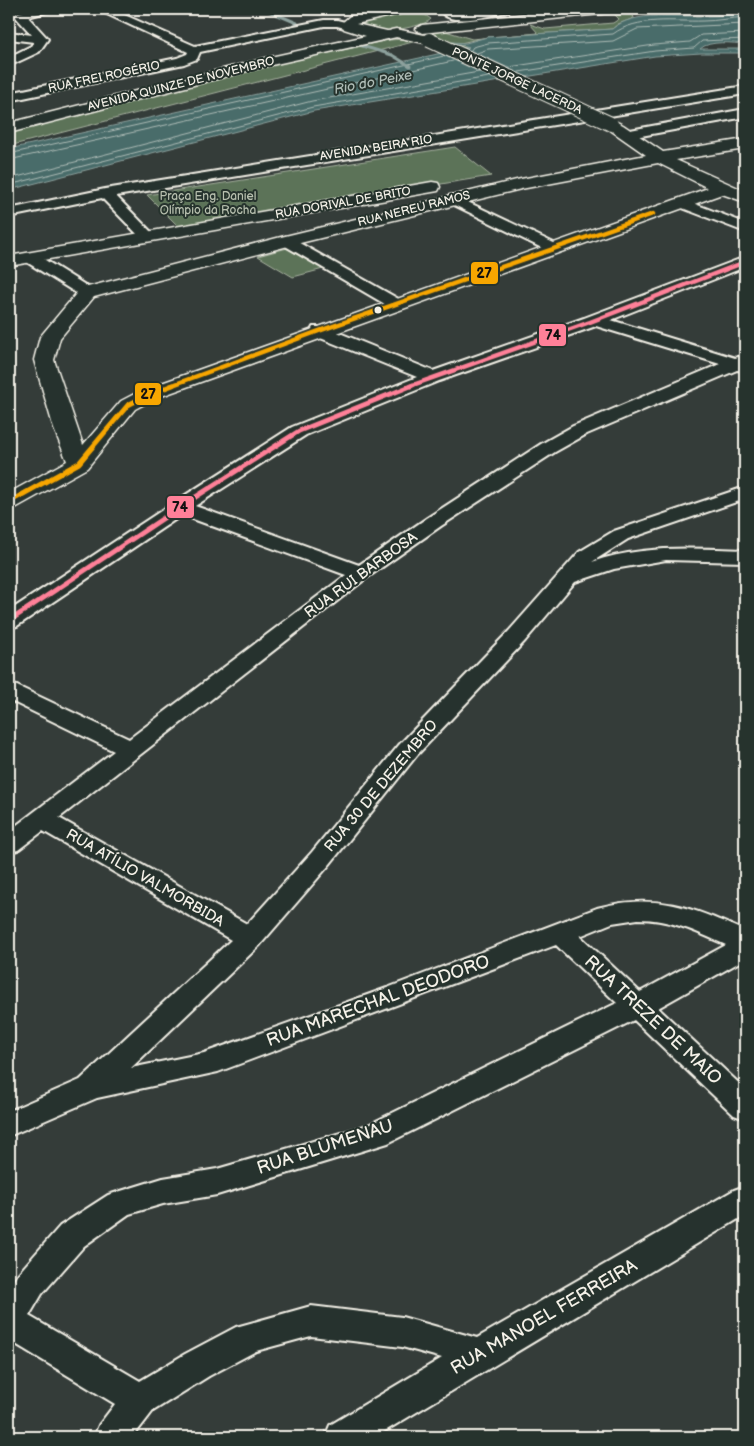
<svg xmlns="http://www.w3.org/2000/svg" width="754" height="1446" font-family="'Balsamiq Sans',sans-serif">
<style>
.green{fill:#5b7358;stroke:#a8b2a0}
.water{fill:#486c6b;stroke:#8da19d}
.lines{fill:none;stroke-linecap:round;stroke-linejoin:round}
.shore{stroke:#afbcb6;stroke-width:1}
.stream{stroke:#8da19d;stroke-width:3}
.minor-casing{stroke:#f4f1e8;stroke-width:4}
.tertiary-casing{stroke:#f4f1e8;stroke-width:3}
.primary-casing{stroke:#f4f1e8;stroke-width:3}
.minor{fill:#26332d;fill-rule:evenodd}
.tertiary{fill:#26332d;fill-rule:evenodd}
.primary{fill:#26332d;fill-rule:evenodd}
.tertiary-bridge-casing{stroke:#f4f1e8;stroke-width:16;stroke-linecap:butt}
.tertiary-bridge{stroke:#26332d;stroke-width:14}
.bus-1-far1-casing{stroke:#26332d;stroke-width:7}
.bus-1-casing{stroke:#26332d;stroke-width:8}
.bus-2-far1-casing{stroke:#26332d;stroke-width:7}
.bus-2-casing{stroke:#26332d;stroke-width:8}
.bus-1-far1{stroke:#f7a600;stroke-width:4.5}
.bus-1{stroke:#f7a600;stroke-width:5}
.bus-2-far1{stroke:#ff8098;stroke-width:4.5}
.bus-2{stroke:#ff8098;stroke-width:5}
.bus-dot{fill:#f4f1e8;stroke:#26332d;stroke-width:2}
.labels{text-anchor:middle;dominant-baseline:central;stroke-width:4;stroke-linejoin:round;paint-order:stroke}
.far-street-label{font-size:12px;fill:#f4f1e8;stroke:#26332d}
.far-park-label{font-size:12px;fill:#b7bfae;stroke:#26332d}
.far-water-label{font-size:14px;font-style:italic;fill:#afbcb6;stroke:#26332d}
.street-label{font-size:15px;fill:#f4f1e8;stroke:#26332d}
.near-street-label{font-size:18px;fill:#f4f1e8;stroke:#26332d}
.line-badge{stroke:#26332d;stroke-width:2}
.pale-badge-label{font-size:14px;text-anchor:middle;font-weight:bold;fill:#111}
</style>
<rect width="100%" height="100%" fill="#343c39"/>
<filter id="ink" filterUnits="userSpaceOnUse"><feTurbulence type="fractalNoise" baseFrequency=".02" numOctaves="2"/><feDisplacementMap in="SourceGraphic" scale="10" xChannelSelector="R" yChannelSelector="G"/><feConvolveMatrix kernelMatrix="1 2 1 2 8 2 1 2 1" color-interpolation-filters="sRGB"/></filter>
<g filter="url(#ink)">
<g class="green">
<path d="M631 9 634 18 618 24 612 29 487 37 456 44 470 47C458 51 434 40 426 32L442 30 472 39 538 33 530 24 545 29 613 23 619 19 611 11Z"/>
<path d="M405 13 425 15 431 19C426 26 387 32 378 31 372 30 365 26 359 24Z"/>
<polygon points="404,39 413,42 9,146 9,131 253,69 389,40"/>
<polygon points="455,147 491,176 178,226 147,195"/>
<polygon points="291,247 327,268 293,277 258,256"/>
</g>
<path class="water" d="M745 12V44C733 43 709 40 700 49H745V53H701L655 56 314 111 9 190V149L469 47 452 42 466 43 487 37 612 29C634 10 679 17 706 16 719 16 732 14 745 12Z"/>
<g class="lines">
<g class="shore">
<path d="M471 50 473 47 488 43 613 34C637 16 674 22 703 21 717 21 731 18 745 17"/>
<polyline points="477,53 488,49 613,41 637,29 745,24"/>
<polyline points="509,67 654,45 690,42 701,35 745,33"/>
<polyline points="519,72 655,51 694,48 702,41 745,39"/>
<polyline points="9,154 444,56"/>
<polyline points="9,160 453,61"/>
<polyline points="9,179 312,101 479,72"/>
<polyline points="9,185 313,107 489,77"/>
</g>
<g class="stream">
<polyline points="264,9 297,23"/>
<polyline points="359,45 392,55 410,66"/>
</g>
<defs>
<g id="minor">
<polygon points="32,9 52,9 50,11 28,17 48,39 39,52 9,66 9,57 31,46 34,42 9,39 9,32 32,35 14,15 16,13"/>
<polygon points="96,9 111,9 195,46 324,20 337,20 353,24 355,26 349,29 337,26 324,26 200,52 197,59 184,64 9,101 9,93 177,58 187,54 188,52"/>
<path d="M490 9H511L509 11C494 15 455 26 443 14L449 11 471 13Z"/>
<polygon points="745,86 745,94 116,196 153,234 156,237 153,240 143,240 102,198 9,217 9,209 105,189"/>
<polygon points="745,109 745,117 630,138 623,134 630,130"/>
<polygon points="453,195 560,246 563,249 560,252 550,252 448,202 446,199 448,196"/>
<polygon points="682,199 745,223 745,232 677,206 675,203 677,200"/>
<polygon points="287,236 402,301 404,304 402,307 390,307 282,244 279,241 282,238"/>
<polygon points="31,253 37,255 93,290 95,293 93,296 81,296 25,261 23,258 25,255"/>
<path d="M745 257V267L611 320 735 358 745 355V371L737 370 587 434 555 452 441 526 368 577 59 818 247 924 312 852 399 745 509 631 579 552 614 531 745 487V499L628 539 592 562C641 545 693 548 745 550V562L666 560 614 569 575 582 525 641 417 755 330 864 260 945 131 1068 204 1053 387 988 597 908C656 892 692 908 745 931V959L658 1008 745 1089V1119L734 1115 634 1020 388 1143 217 1195 163 1204 129 1214 84 1246 42 1294 29 1316 140 1381 185 1354 236 1327 311 1306 402 1317 477 1338 734 1190 745 1186V1215L375 1437H325L330 1425 442 1358 402 1347 311 1336 256 1351 209 1376 153 1411 133 1437H94L99 1425 115 1404 9 1340V1289L18 1274 60 1226 108 1195 163 1178 217 1169 368 1125 617 1003 556 945 218 1072 97 1098 9 1136V1111L80 1080 231 940 43 831 18 850 9 852V831L114 751 9 700V684L17 686 129 739 346 575 182 515 17 626 9 628V611L173 503 292 427 417 377 313 335 311 331 313 327H325L433 371 584 318ZM596 326 720 364 573 426 541 444 427 518 359 565 195 506 306 435 439 381ZM638 919C671 919 697 932 726 945L640 992 580 936 612 923Z"/>
</g>
<g id="tertiary">
<polygon points="396,29 434,37 436,40 429,44 391,36 389,33 391,30"/>
<path d="M611 119 623 125 663 152 745 139V149L676 160 745 191V202L722 194 156 398 135 409 87 468 17 507 9 509V493L67 461 54 429 34 360 40 337 80 289 281 237 521 179 646 155 606 127 603 124 606 121ZM658 163 708 188 142 390 121 401 83 445 54 360 60 338 94 297 292 245 521 189Z"/>
<polygon points="432,182 438,183 440,187 438,191 9,266 9,256"/>
</g>
<g id="primary">
<polygon points="385,9 410,9 408,12 356,24 387,31 401,30 403,33 401,36 267,66 9,133 9,123 266,58 366,36 344,29 342,23 350,16"/>
<polygon points="575,9 616,9 609,13 422,33 415,29 422,25"/>
</g>
</defs>
<use href="#minor" class="minor-casing"/>
<use href="#tertiary" class="tertiary-casing"/>
<use href="#primary" class="primary-casing"/>
<use href="#minor" class="minor"/>
<use href="#tertiary" class="tertiary"/>
<use href="#primary" class="primary"/>
<defs>
<polyline id="tertiary-bridge" points="429,40 611,124"/>
</defs>
<use href="#tertiary-bridge" class="tertiary-bridge-casing"/>
<use href="#tertiary-bridge" class="tertiary-bridge"/>
<defs>
<polyline id="bus-1-far1" points="170,386 319,331 653,214"/>
<polyline id="bus-1" points="9,502 79,463 128,405 149,394 173,385"/>
<polyline id="bus-2-far1" points="410,386 590,322 745,262"/>
<polyline id="bus-2" points="9,621 180,507 299,431 413,385"/>
</defs>
<use href="#bus-1-far1" class="bus-1-far1-casing"/>
<use href="#bus-1" class="bus-1-casing"/>
<use href="#bus-2-far1" class="bus-2-far1-casing"/>
<use href="#bus-2" class="bus-2-casing"/>
<use href="#bus-1-far1" class="bus-1-far1"/>
<use href="#bus-1" class="bus-1"/>
<use href="#bus-2-far1" class="bus-2-far1"/>
<use href="#bus-2" class="bus-2"/>
</g>
</g>
<circle class="bus-dot" cx="378" cy="310" r="4.5"/>
<g class="labels">
<g class="far-street-label">
<text transform="translate(104 77) rotate(-12)">RUA FREI ROGÉRIO</text>
<text transform="translate(517 81) rotate(25)">PONTE JORGE LACERDA</text>
<text transform="translate(181 84) rotate(-14)">AVENIDA QUINZE DE NOVEMBRO</text>
<text transform="translate(376 148) rotate(-9)">AVENIDA BEIRA RIO</text>
<text transform="translate(343 203) rotate(-10)">RUA DORIVAL DE BRITO</text>
<text transform="translate(414 209) rotate(-14)">RUA NEREU RAMOS</text>
</g>
<g class="far-park-label">
<text x="208" y="196">Praça Eng. Daniel<tspan x="208" dy="14">Olímpio da Rocha</tspan></text>
</g>
<g class="far-water-label">
<text transform="translate(373 82) rotate(-11)">Rio do Peixe</text>
</g>
<g class="street-label">
<text transform="translate(361 575) rotate(-36)">RUA RUI BARBOSA</text>
<text transform="translate(381 786) rotate(-50)">RUA 30 DE DEZEMBRO</text>
<text transform="translate(145 878) rotate(30)">RUA ATÍLIO VALMORBIDA</text>
</g>
<g class="near-street-label">
<text transform="translate(378 1001) rotate(-20)">RUA MARECHAL DEODORO</text>
<text transform="translate(653 1020) rotate(43)">RUA TREZE DE MAIO</text>
<text transform="translate(325 1147) rotate(-18)">RUA BLUMENAU</text>
<text transform="translate(544 1317) rotate(-30)">RUA MANOEL FERREIRA</text>
</g>
</g>
<g class="line-badge">
<rect x="470" y="261" width="29" height="24" rx="5" fill="#f7a600"/>
<rect x="538" y="323" width="29" height="24" rx="5" fill="#ff8098"/>
<rect x="134" y="382" width="28" height="24" rx="5" fill="#f7a600"/>
<rect x="166" y="495" width="29" height="24" rx="5" fill="#ff8098"/>
</g>
<g class="pale-badge-label">
<text x="484" y="278">27</text>
<text x="553" y="340">74</text>
<text x="148" y="399">27</text>
<text x="180" y="512">74</text>
</g>
<rect width="754" height="1446" fill="none" stroke="#26332d" stroke-width="30"/>
<rect x="15" y="15" width="724" height="1416" fill="none" stroke="#f4f1e8" stroke-width="2" filter="url(#ink)"/>
</svg>
